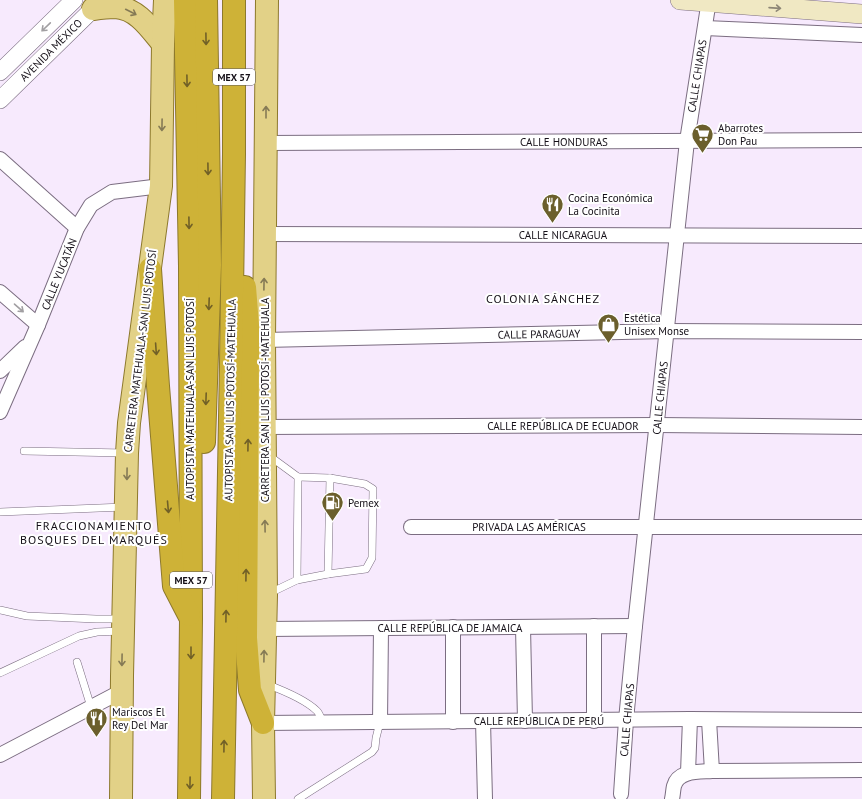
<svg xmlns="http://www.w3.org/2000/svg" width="862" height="799" font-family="'PT Sans',sans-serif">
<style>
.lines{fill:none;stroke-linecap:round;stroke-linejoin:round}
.service-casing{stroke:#7b6d81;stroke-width:8}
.minor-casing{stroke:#7b6d81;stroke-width:16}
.tertiary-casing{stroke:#7b6d81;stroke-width:18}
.secondary-casing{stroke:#7b6d81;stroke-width:20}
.primary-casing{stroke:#8d792c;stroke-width:24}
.motorway-casing{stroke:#8d792c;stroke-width:24}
.service{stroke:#fff;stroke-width:7}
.minor{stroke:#fff;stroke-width:14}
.tertiary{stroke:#fff;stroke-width:17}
.secondary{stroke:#f0e8c3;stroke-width:19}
.primary{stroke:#e2d187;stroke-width:22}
.motorway{stroke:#ceb237;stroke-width:22}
.oneway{stroke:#8d8676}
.oneway2{stroke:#857a55}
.oneway3{stroke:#a19fa2}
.oneway4{stroke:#716027}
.labels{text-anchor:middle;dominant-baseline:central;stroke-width:4;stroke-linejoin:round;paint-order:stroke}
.shield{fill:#fff;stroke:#5a575d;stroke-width:1}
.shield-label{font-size:10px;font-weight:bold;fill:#140f17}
.street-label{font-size:11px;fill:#140f17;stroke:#fff}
.poi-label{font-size:11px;fill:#140f17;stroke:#fff;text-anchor:start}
.neighbourhood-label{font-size:12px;letter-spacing:1px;fill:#140f17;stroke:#fff}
</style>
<rect width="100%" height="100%" fill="#f7eafd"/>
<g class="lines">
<defs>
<g id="service">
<polyline points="24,451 125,453"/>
<polyline points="268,455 298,477 297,580 270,593"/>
<polyline points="0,512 124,507"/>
<polyline points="328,574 330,478"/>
<polyline points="297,580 328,574 366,569 372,558 373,489 365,484 330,478 298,477"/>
<polyline points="0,610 27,616 96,619 121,619"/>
<polyline points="77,662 91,707"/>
<polyline points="0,673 79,636 97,632 121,631"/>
<path d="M266 684C282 690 305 699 317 711 320 714 321 719 323 723"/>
<polyline points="298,799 372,752 375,748 376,738 380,722"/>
</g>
<g id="minor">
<polyline points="705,28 862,35"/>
<polyline points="266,143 862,140"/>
<polyline points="0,159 77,228"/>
<polyline points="265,234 862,236"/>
<polyline points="0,292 38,325"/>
<polyline points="264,340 667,331 862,332"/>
<polyline points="0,371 25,347"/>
<polyline points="0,412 38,325 77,228 91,205 112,192 161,186"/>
<polyline points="264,427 657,425 862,427"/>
<polyline points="411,527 862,527"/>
<polyline points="453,627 453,722"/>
<polyline points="523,627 525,721"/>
<polyline points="265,629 635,626"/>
<polyline points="709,720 712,771"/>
<polyline points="483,721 485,799"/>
<polyline points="594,721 594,626"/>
<polyline points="380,722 381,628"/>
<polyline points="263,723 690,719 862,720"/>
<polyline points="0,755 122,691"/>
<polyline points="688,773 690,719"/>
<polyline points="621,794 626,720 635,626 687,141 709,0"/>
<path d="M672 799C673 795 673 790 674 786 678 770 700 772 712 771L862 770"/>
</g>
<g id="tertiary">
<polyline points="0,72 74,0"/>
<polyline points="0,100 93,9 102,2"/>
</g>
<polyline id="secondary" points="680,0 862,14"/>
<g id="primary">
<path d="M93 9C100 8 107 7 115 7 137 8 150 28 163 44"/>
<polyline points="121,799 122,676 127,453 129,423 161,186 163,44 165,0"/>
<polyline points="264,799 263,723 266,595 264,340 267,0"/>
</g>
<g id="motorway">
<polyline points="185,0 190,266 191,619 189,799"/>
<polyline points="150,269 158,386 174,586 189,615"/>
<polyline points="245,287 248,325 248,354 246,638 250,690 263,723"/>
<polyline points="204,442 210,265 206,0"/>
<polyline points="223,799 231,363 234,154 234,0"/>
</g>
</defs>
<use href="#service" class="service-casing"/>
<use href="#minor" class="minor-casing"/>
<use href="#tertiary" class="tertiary-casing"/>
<use href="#secondary" class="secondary-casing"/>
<use href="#primary" class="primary-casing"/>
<use href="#motorway" class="motorway-casing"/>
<use href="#service" class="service"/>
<use href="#minor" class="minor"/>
<use href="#tertiary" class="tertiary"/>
<use href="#secondary" class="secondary"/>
<use href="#primary" class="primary"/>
<use href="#motorway" class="motorway"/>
</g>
<defs><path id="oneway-shaft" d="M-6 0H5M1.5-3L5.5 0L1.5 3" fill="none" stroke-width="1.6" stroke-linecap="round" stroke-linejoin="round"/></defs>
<use class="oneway" href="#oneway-shaft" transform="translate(775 8) rotate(4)"/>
<g class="oneway2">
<use href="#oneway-shaft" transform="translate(131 12) rotate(27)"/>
<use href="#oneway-shaft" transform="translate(266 112) rotate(-90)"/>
<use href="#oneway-shaft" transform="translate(162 125) rotate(91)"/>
<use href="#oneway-shaft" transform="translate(264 284) rotate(-89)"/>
<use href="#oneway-shaft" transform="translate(127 474) rotate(91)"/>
<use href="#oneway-shaft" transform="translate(265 526) rotate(-91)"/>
<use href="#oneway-shaft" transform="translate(264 656) rotate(-89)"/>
<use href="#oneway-shaft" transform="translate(122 660) rotate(91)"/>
</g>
<g class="oneway3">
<use href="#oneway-shaft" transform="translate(46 27) rotate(136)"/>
<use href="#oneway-shaft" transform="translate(19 308) rotate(41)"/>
</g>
<g class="oneway4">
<use href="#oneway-shaft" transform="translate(206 39) rotate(89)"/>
<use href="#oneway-shaft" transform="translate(187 81) rotate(89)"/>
<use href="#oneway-shaft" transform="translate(208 169) rotate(89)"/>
<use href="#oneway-shaft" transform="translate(189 223) rotate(89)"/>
<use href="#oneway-shaft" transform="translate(209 304) rotate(92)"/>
<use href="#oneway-shaft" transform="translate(156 349) rotate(86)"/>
<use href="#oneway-shaft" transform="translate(206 399) rotate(92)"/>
<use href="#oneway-shaft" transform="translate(248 445) rotate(-89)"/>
<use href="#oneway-shaft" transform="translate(168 507) rotate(85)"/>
<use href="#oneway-shaft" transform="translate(246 575) rotate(-89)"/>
<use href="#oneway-shaft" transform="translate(226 616) rotate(-89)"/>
<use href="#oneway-shaft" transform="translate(191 653) rotate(90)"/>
<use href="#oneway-shaft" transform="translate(224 746) rotate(-89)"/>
<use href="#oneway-shaft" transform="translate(190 783) rotate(91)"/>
</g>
<defs>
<symbol id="supermarket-pin" viewBox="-11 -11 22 30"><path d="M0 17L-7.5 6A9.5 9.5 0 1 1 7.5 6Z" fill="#6b5f2c" stroke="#fff"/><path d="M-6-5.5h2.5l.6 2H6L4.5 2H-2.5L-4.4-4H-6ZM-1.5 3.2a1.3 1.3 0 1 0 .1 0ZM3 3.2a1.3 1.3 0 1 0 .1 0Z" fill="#fff"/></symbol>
<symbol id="restaurant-pin" viewBox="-11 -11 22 30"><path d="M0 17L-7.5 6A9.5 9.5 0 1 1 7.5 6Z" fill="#6b5f2c" stroke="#fff"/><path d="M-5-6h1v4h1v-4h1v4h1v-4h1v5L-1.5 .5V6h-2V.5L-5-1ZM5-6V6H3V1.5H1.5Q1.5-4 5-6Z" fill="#fff"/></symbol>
<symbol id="shop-pin" viewBox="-11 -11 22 30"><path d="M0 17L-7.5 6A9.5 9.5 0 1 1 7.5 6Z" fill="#6b5f2c" stroke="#fff"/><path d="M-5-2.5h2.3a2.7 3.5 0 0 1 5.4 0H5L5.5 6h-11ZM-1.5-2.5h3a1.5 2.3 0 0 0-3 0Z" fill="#fff"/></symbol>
<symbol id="fuel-pin" viewBox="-11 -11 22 30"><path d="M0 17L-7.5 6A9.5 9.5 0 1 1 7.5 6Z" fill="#6b5f2c" stroke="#fff"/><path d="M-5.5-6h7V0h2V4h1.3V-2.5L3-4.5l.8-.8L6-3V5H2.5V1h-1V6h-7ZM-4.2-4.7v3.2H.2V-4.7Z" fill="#fff"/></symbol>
</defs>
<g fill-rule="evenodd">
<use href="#supermarket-pin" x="690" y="122" width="25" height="34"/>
<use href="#restaurant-pin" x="540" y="192" width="25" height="34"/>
<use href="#shop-pin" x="596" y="312" width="25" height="34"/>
<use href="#fuel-pin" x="320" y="490" width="25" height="34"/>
<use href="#restaurant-pin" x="84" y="706" width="25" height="34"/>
</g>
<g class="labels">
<g class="shield">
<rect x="213" y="69" width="42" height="16" rx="3"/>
<rect x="170" y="572" width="42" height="16" rx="3"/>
</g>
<g class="shield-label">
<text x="234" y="77">MEX 57</text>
<text x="191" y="580">MEX 57</text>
</g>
<g class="street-label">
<text transform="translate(51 50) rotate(-45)">AVENIDA MÉXICO</text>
<text transform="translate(697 76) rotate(-81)">CALLE CHIAPAS</text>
<text x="564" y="142">CALLE HONDURAS</text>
<text x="563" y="235">CALLE NICARAGUA</text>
<text transform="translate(59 274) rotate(-68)">CALLE YUCATÁN</text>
<text transform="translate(539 334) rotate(-1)">CALLE PARAGUAY</text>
<text transform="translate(140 351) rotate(-83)">CARRETERA MATEHUALA-SAN LUIS POTOSÍ</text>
<text transform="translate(660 398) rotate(-84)">CALLE CHIAPAS</text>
<text transform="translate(190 399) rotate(-90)">AUTOPISTA MATEHUALA-SAN LUIS POTOSÍ</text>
<text transform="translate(230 400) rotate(-89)">AUTOPISTA SAN LUIS POTOSÍ-MATEHUALA</text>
<text transform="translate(265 400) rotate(-90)">CARRETERA SAN LUIS POTOSÍ-MATEHUALA</text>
<text x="563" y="426">CALLE REPÚBLICA DE ECUADOR</text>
<text x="529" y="527">PRIVADA LAS AMÉRICAS</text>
<text x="450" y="628">CALLE REPÚBLICA DE JAMAICA</text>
<text transform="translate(627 720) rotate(-85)">CALLE CHIAPAS</text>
<text x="539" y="721">CALLE REPÚBLICA DE PERÚ</text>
</g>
<g class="poi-label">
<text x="718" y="128">Abarrotes<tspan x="718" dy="13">Don Pau</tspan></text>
<text x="568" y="198">Cocina Económica<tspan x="568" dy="13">La Cocinita</tspan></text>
<text x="624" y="318">Estética<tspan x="624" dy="13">Unisex Monse</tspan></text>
<text x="348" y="503">Pemex</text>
<text x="112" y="712">Mariscos El<tspan x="112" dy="13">Rey Del Mar</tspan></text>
</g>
<g class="neighbourhood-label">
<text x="543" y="298">COLONIA SÁNCHEZ</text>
<text x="94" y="525">FRACCIONAMIENTO<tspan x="94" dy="14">BOSQUES DEL MARQUÉS</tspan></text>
</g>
</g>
</svg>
